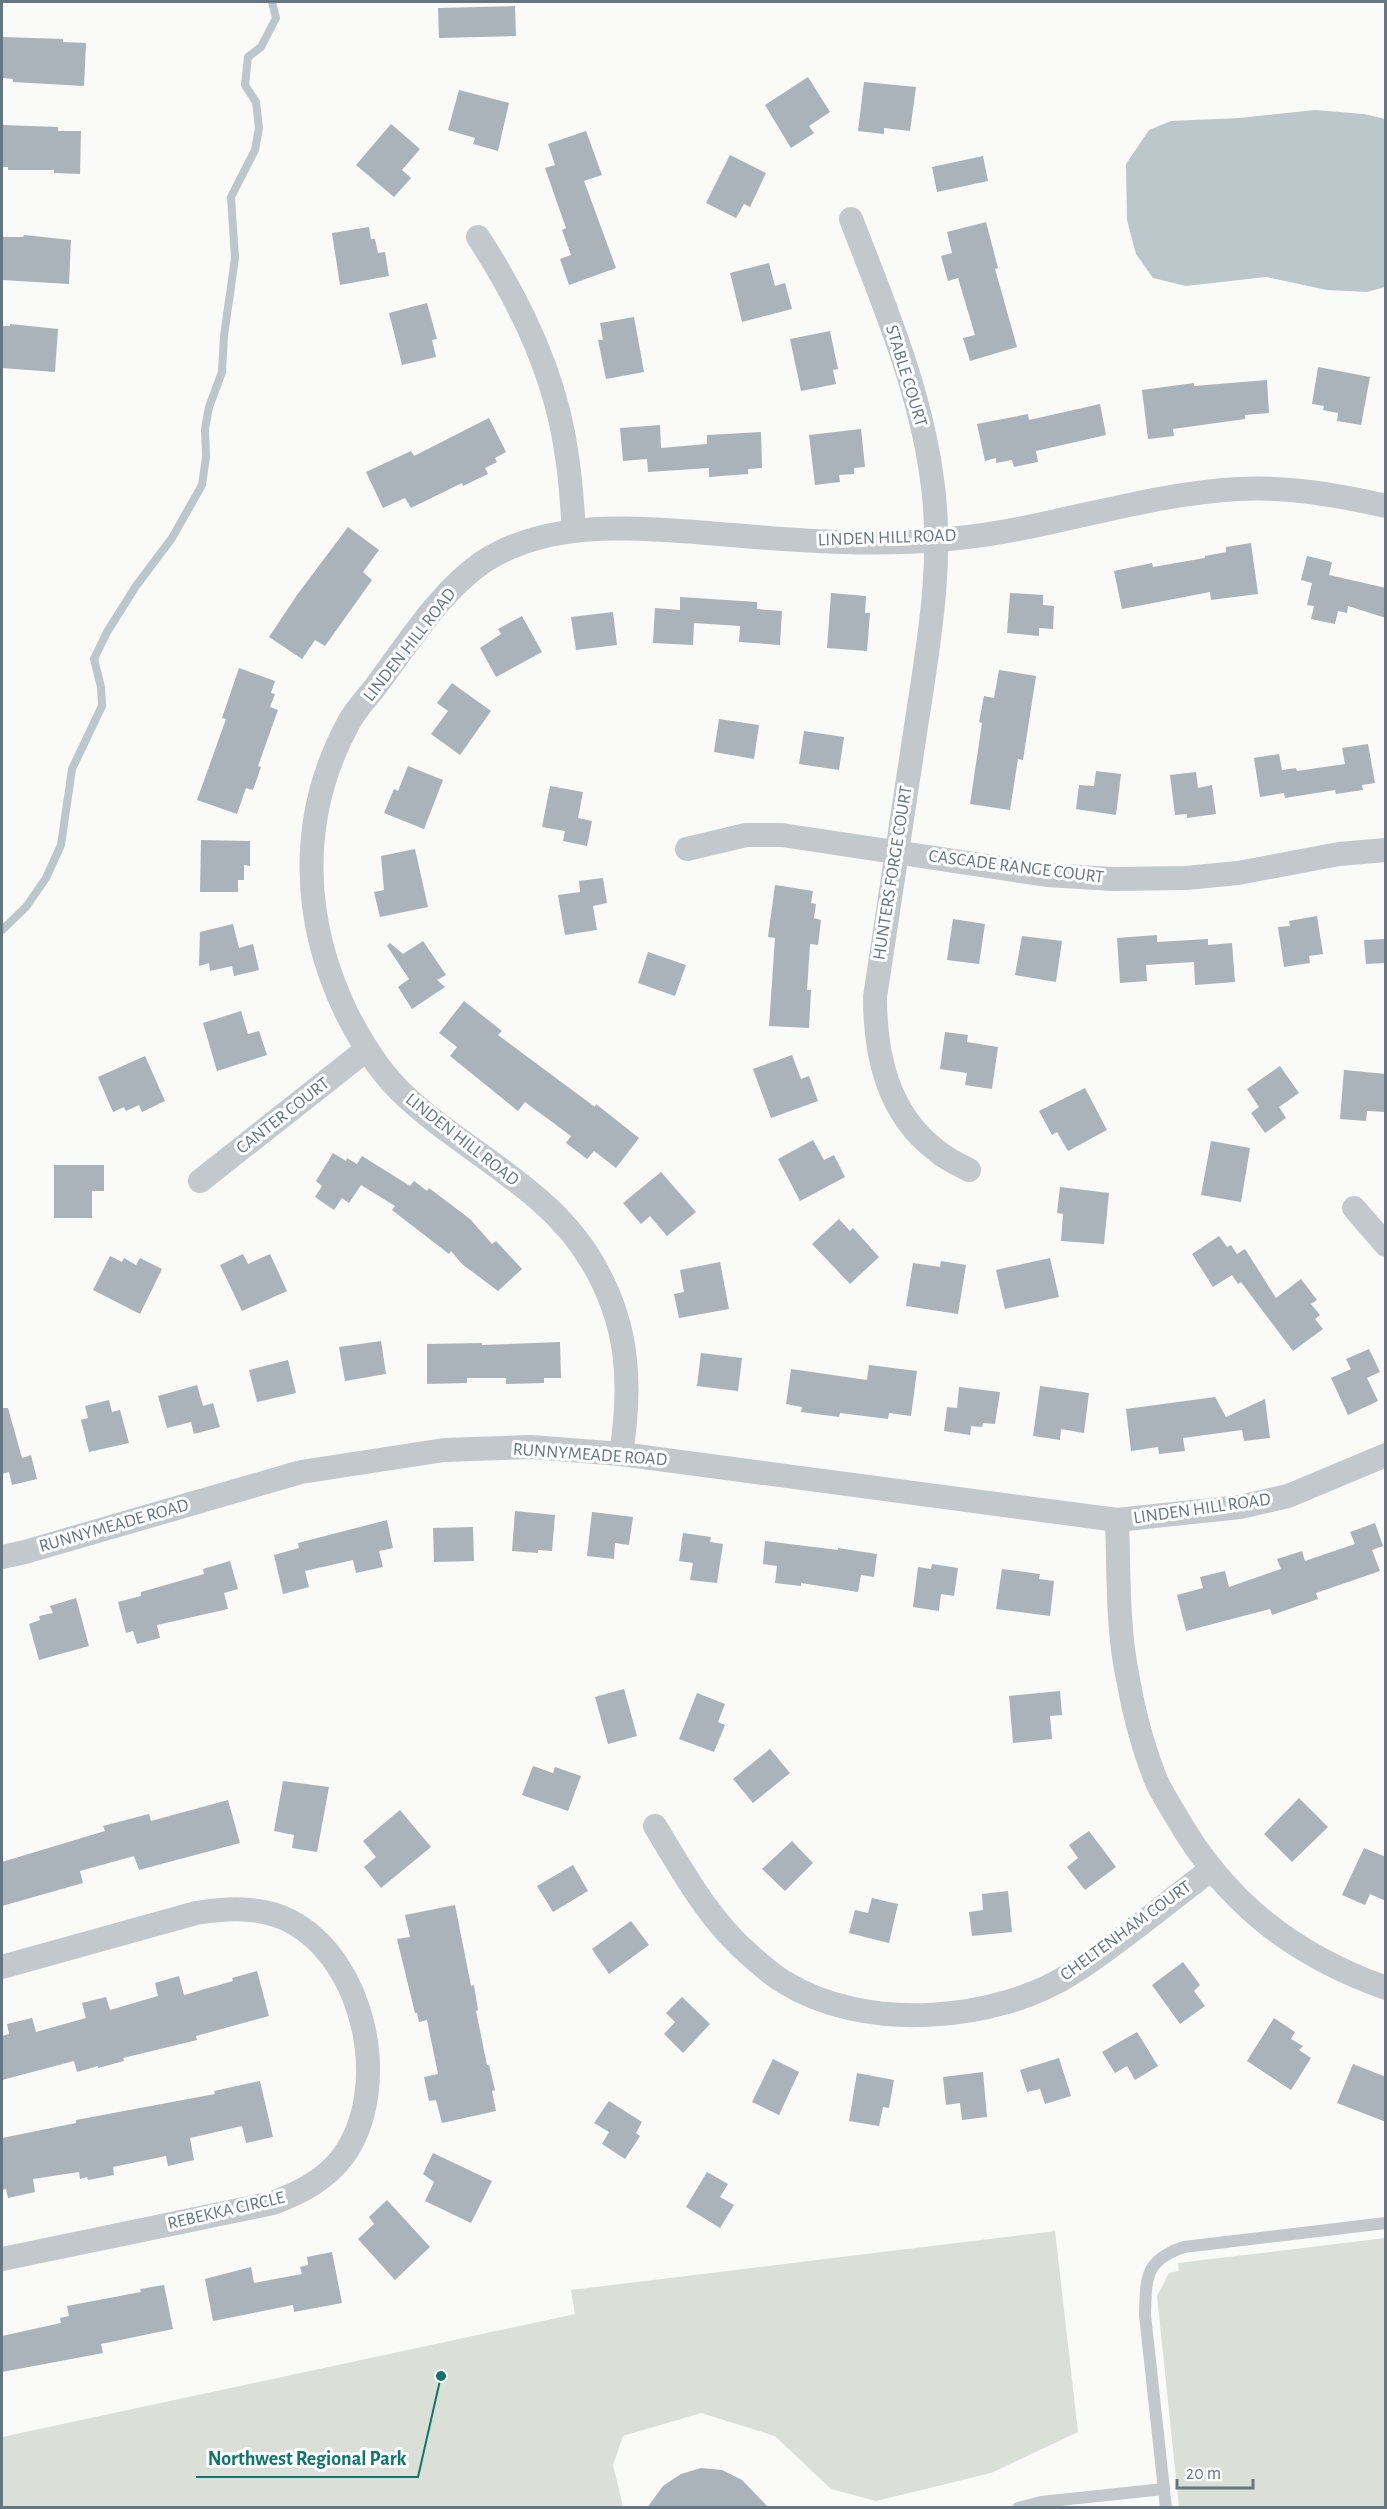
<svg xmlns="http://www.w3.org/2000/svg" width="1387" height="2509" font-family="'Alegreya Sans',sans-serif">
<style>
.green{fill:#dadfd7}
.water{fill:#bbc7cb}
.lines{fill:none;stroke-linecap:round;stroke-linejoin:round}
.stream{stroke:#bbc7cb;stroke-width:8}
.building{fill:#aab3b9}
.service{stroke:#c3c8cc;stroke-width:12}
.minor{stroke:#c3c8cc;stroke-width:24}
.labels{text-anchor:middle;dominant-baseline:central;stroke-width:6;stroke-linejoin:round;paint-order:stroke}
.street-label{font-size:18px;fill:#657683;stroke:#fff}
.leader{fill:none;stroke:#0f766e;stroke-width:2}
.callout-dot{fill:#0f766e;stroke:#fff;stroke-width:2}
.callout-label{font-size:20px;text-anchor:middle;font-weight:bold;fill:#0f766e;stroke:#fff;stroke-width:6;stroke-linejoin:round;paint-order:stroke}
</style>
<rect width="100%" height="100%" fill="#fafaf8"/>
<g class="green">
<polygon points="1055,2231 1078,2432 991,2473 876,2501 831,2489 775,2436 701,2413 623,2436 613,2465 623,2507 2,2507 2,2437 575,2314 571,2290"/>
<polygon points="1385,2238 1385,2507 1179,2507 1157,2296 1169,2273 1179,2271 1178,2263"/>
</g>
<polygon class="water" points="1315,110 1364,114 1385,119 1385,287 1367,292 1327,290 1266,277 1186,286 1153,278 1136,254 1127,220 1126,164 1149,130 1171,121 1240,118"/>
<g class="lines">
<polyline class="stream" points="2,930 26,907 46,878 61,845 72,769 102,706 101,687 94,659 107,632 136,586 172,538 202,485 206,457 205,429 209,407 222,372 224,336 235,258 231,197 255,150 259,128 256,102 245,85 248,57 261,47 276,18 272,2"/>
</g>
<g class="building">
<polygon points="515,6 516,36 439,38 438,8"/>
<polygon points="2,37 63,39 63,42 86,43 84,86 13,82 13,79 2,78"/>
<polygon points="808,77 830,112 809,126 814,133 791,148 765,105"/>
<polygon points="864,82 916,87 910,131 884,128 884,134 858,131"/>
<polygon points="459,90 509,103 498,151 473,144 475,138 448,130"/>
<polygon points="391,124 420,149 402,170 411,178 394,197 356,165"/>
<polygon points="2,125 58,127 58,131 81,131 80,174 54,173 54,170 8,170 8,167 2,167"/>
<polygon points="586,131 602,175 584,181 616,268 569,285 560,259 571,255 562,230 566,228 545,168 555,165 548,144"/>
<polygon points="730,155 766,173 750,207 744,204 736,218 706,203"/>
<polygon points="983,156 988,181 937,192 932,167"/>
<polygon points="986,222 998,268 995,269 1017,347 970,361 963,338 975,335 958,278 948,281 941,256 952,253 947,232"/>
<polygon points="369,227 371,239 375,239 378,253 385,252 389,276 340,285 332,233"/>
<polygon points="24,235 71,240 69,284 2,280 2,237 23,237"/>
<polygon points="769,263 775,286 785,283 792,309 742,322 730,273"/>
<polygon points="427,303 437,339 432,340 436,357 402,365 389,313"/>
<polygon points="634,317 644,372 606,379 598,340 603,340 600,323"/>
<polygon points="10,324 58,329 55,372 2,368 2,326 10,326"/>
<polygon points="830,331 838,369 833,370 836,384 801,391 790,339"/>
<polygon points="1318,367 1370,377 1361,425 1337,421 1338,413 1323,410 1324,406 1312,404"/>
<polygon points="1267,380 1269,413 1245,415 1245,419 1173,429 1174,436 1148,439 1142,390 1194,383 1194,386"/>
<polygon points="1100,404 1106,435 1036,451 1038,462 1014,467 1012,460 996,463 996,458 985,461 977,424 1028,414 1029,420"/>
<polygon points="489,418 506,452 495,458 497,462 485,468 488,474 463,486 462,483 411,508 405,498 383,508 366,472 411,451 414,456"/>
<polygon points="660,425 661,448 707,444 707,435 761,432 762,468 748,469 748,474 709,477 709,468 648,472 647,459 623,461 620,428"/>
<polygon points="861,429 865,467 854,468 854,474 839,475 840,482 815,485 809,435"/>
<polygon points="348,527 379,550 363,572 372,580 325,646 315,640 302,659 269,637 297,595"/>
<polygon points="1251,543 1258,594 1211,600 1210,592 1122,609 1114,571 1152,563 1153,567 1205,558 1205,556 1226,552 1226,547"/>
<polygon points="1307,556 1332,562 1329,575 1386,588 1386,618 1348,606 1347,613 1338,611 1335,624 1311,619 1314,606 1307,605 1312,583 1301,580"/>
<polygon points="831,593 866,596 865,613 870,613 867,651 827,648"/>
<polygon points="1010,593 1043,595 1043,605 1054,606 1053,629 1039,628 1039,636 1007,633"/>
<polygon points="680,597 757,602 757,609 782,611 780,645 739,642 740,626 694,623 693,645 653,643 655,608 680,610"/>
<polygon points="613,612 617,645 576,650 571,617"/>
<polygon points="522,616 542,652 496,677 480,648 501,634 498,629"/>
<polygon points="239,668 275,681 271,693 275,694 270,707 278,710 258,766 261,767 253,790 246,788 237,814 197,800 226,719 222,718"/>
<polygon points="999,670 1036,676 1023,760 1018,759 1010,810 970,804 982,723 979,722 984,696 994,698"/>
<polygon points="452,683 491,711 460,755 431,734 448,711 437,703"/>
<polygon points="719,719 759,725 754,759 714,752"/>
<polygon points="804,731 844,737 839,770 799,764"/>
<polygon points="1368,744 1375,783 1362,785 1363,790 1336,794 1335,790 1285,798 1284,793 1260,797 1254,758 1279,754 1282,770 1296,768 1297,771 1345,764 1342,748"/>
<polygon points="408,766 443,780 424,829 384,813 394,789 398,791"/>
<polygon points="1096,771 1121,774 1116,815 1076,809 1079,785 1094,786"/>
<polygon points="1196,772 1198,788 1212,785 1216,814 1187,818 1187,814 1175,815 1170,775"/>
<polygon points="550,786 583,792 578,818 592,821 587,846 563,841 565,831 542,827"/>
<polygon points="201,840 250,841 250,866 244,865 244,880 238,880 238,892 200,892"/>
<polygon points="415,849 428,907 380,917 374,892 384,890 381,856"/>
<polygon points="603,878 607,903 593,906 597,930 565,935 558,895 580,892 579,881"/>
<polygon points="775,885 813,891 811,903 816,904 814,918 821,920 818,945 810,944 807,990 811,990 809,1028 769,1026 775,938 768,937"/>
<polygon points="1317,916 1323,954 1309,956 1310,963 1284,967 1278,927 1290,926 1289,921"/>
<polygon points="953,919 985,924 979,964 947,960"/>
<polygon points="233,924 239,948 253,944 259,970 234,976 232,966 210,971 209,963 199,966 200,932"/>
<polygon points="1157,935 1157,942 1208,939 1208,945 1232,943 1235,982 1195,985 1194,962 1146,965 1147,981 1120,983 1117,938"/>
<polygon points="1022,936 1062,941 1056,982 1015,975"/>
<polygon points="1386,939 1386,963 1366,964 1364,940"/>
<polygon points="423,941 446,975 437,980 445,987 412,1009 398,987 409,979 387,946 390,943 403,954"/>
<polygon points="648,952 686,965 675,996 638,983"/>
<polygon points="464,1001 502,1031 498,1035 595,1107 596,1104 639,1138 616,1168 594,1151 587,1159 566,1143 571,1136 525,1102 518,1111 450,1056 457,1047 439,1033"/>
<polygon points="241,1011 248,1034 259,1031 267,1055 217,1071 203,1023"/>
<polygon points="945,1032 968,1035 967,1042 998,1047 992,1089 965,1085 967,1073 940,1069"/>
<polygon points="792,1055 801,1079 809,1076 818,1101 771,1118 753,1069"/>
<polygon points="145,1056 165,1101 142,1112 139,1105 126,1111 124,1107 113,1112 98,1077"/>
<polygon points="1280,1066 1299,1093 1279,1107 1286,1118 1265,1133 1251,1113 1259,1107 1247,1089"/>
<polygon points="1344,1070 1386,1074 1386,1112 1367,1111 1366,1121 1340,1119"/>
<polygon points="1085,1088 1107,1130 1068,1151 1057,1132 1052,1135 1039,1111"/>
<polygon points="813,1140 824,1160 834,1155 845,1177 800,1201 778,1159"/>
<polygon points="1211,1141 1250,1148 1241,1202 1201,1195"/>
<polygon points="333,1153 346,1161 347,1158 357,1164 362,1156 410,1186 414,1181 427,1191 429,1188 470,1219 492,1244 496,1241 522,1269 498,1291 462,1264 451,1251 449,1254 392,1210 395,1206 361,1185 349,1203 342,1198 334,1210 315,1197 322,1186 316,1181"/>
<polygon points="54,1165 104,1165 104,1191 92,1191 92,1218 54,1218"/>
<polygon points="661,1172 696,1212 667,1236 650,1216 641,1224 623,1203"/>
<polygon points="1060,1187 1109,1193 1104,1244 1061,1241 1063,1214 1057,1213"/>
<polygon points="839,1219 850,1231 853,1228 879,1257 850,1284 812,1244"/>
<polygon points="1219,1236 1227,1247 1231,1245 1237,1254 1245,1249 1276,1298 1301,1279 1317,1300 1311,1304 1320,1315 1315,1319 1323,1329 1293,1351 1241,1282 1238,1284 1232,1275 1213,1287 1192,1254"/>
<polygon points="243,1254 248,1264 270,1254 287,1291 242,1311 220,1265"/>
<polygon points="110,1256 122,1262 124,1258 136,1265 140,1258 162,1269 140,1314 93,1290"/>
<polygon points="1050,1258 1059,1297 1005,1309 996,1270"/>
<polygon points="941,1261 966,1265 958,1314 906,1306 913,1263 940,1267"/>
<polygon points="720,1262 729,1309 679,1318 674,1294 684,1292 680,1270"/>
<polygon points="381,1341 386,1374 345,1381 339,1347"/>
<polygon points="560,1342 561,1378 544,1378 544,1383 506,1384 506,1378 467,1378 467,1383 427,1384 427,1344 482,1343 482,1345"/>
<polygon points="1369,1349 1380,1372 1367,1378 1378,1401 1348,1415 1331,1378 1351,1369 1346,1359"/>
<polygon points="701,1353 742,1358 738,1391 697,1386"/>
<polygon points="288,1360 296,1393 257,1402 249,1370"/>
<polygon points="869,1365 917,1371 911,1416 889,1413 888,1419 840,1413 839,1417 801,1412 802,1407 786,1404 791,1369 867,1380"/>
<polygon points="197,1385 203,1406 213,1403 220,1427 194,1434 191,1422 167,1428 158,1396"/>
<polygon points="1040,1386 1089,1393 1084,1433 1061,1429 1060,1440 1033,1436"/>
<polygon points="959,1387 1000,1392 995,1424 983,1423 982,1427 971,1426 970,1435 944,1431 947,1407 957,1408"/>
<polygon points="1215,1397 1226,1417 1265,1399 1270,1438 1244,1441 1242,1430 1183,1438 1185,1451 1159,1454 1158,1447 1131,1451 1126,1409"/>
<polygon points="109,1400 112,1412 120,1410 129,1443 89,1452 81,1420 88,1418 85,1406"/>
<polygon points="2,1408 8,1408 22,1458 31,1455 37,1479 12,1485 9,1472 2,1474"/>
<polygon points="515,1511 555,1515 552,1551 538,1550 538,1553 512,1551"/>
<polygon points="592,1512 633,1517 629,1545 615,1543 614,1559 587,1556"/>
<polygon points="387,1520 393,1548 379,1551 383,1567 356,1573 353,1560 305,1571 309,1587 283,1594 274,1555 299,1548 298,1543"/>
<polygon points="1375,1523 1383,1546 1372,1550 1380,1571 1316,1593 1318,1599 1272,1615 1270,1609 1186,1631 1177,1595 1203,1588 1200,1577 1225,1571 1229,1587 1281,1569 1277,1559 1302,1551 1305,1561 1355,1544 1350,1532"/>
<polygon points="473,1527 474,1561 434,1562 433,1528"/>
<polygon points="683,1533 711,1537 710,1542 723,1544 717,1583 690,1580 693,1563 679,1561"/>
<polygon points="765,1541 838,1550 838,1548 877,1554 874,1577 861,1575 858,1592 801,1583 801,1586 775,1583 777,1566 763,1564"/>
<polygon points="230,1561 238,1589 224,1593 228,1609 157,1625 160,1638 137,1644 133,1631 126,1633 118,1602 141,1596 141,1592 204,1574 203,1569"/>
<polygon points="932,1564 958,1568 954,1596 941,1594 939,1611 913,1607 918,1567 931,1569"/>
<polygon points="1002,1569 1040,1574 1039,1579 1054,1581 1050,1616 996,1609"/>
<polygon points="76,1598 89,1646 39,1660 29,1624 40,1620 39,1616 53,1613 50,1606"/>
<polygon points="624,1689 637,1736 608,1744 595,1697"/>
<polygon points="1060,1691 1062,1715 1050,1716 1052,1739 1013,1743 1009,1696"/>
<polygon points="697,1693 725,1704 718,1722 725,1725 714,1752 679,1739"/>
<polygon points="770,1749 790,1773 753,1803 733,1779"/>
<polygon points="533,1766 553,1773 555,1767 581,1776 568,1811 522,1795"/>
<polygon points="283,1781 329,1787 317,1852 292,1848 294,1835 274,1831"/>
<polygon points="1299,1798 1328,1827 1292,1862 1264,1834"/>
<polygon points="228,1800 240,1843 139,1870 134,1856 80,1871 83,1883 2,1906 2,1862 105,1831 103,1826 149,1814 151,1821"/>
<polygon points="400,1810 431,1847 381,1888 364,1867 376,1857 363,1841"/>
<polygon points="1089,1831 1116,1867 1085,1890 1067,1867 1078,1858 1069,1845"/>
<polygon points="792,1841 813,1863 785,1891 762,1869"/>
<polygon points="1364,1848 1386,1857 1386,1901 1370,1894 1365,1905 1342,1895"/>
<polygon points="573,1865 588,1891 553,1912 537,1886"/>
<polygon points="1008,1891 1012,1932 972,1936 969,1912 983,1910 982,1894"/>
<polygon points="872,1898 898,1904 889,1943 849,1933 855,1910 868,1913"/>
<polygon points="455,1905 471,1986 474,1985 478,2010 476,2011 487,2065 489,2065 495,2090 492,2091 496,2111 442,2123 436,2100 429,2101 424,2077 438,2074 427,2020 419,2022 417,2013 415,2013 397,1939 410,1937 405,1915"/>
<polygon points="631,1921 649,1945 609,1974 592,1949"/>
<polygon points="1183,1962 1200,1985 1194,1991 1205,2006 1180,2024 1152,1985"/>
<polygon points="257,1971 269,2016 196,2036 197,2040 123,2058 124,2061 98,2068 98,2066 77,2072 74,2061 2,2080 2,2036 9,2034 7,2024 32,2018 36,2032 86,2018 82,2003 106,1997 110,2010 158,1996 155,1983 179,1976 184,1995 233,1981 232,1978"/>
<polygon points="682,1997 710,2024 683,2053 664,2034 675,2022 666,2013"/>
<polygon points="1274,2018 1295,2032 1291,2039 1303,2046 1299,2050 1311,2058 1291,2090 1247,2061"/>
<polygon points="1137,2032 1158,2066 1135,2080 1127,2066 1115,2073 1102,2052"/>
<polygon points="1059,2058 1071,2096 1045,2104 1040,2089 1027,2092 1020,2070"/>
<polygon points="773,2059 799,2072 779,2115 752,2102"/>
<polygon points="1353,2064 1386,2077 1386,2122 1337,2103"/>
<polygon points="983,2072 987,2117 962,2120 960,2103 946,2105 943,2077"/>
<polygon points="857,2073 894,2080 889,2108 883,2107 879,2126 849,2121"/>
<polygon points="260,2081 273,2137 246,2143 242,2126 190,2138 194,2160 168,2166 166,2156 113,2167 114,2175 88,2180 87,2177 80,2179 79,2172 33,2179 35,2192 8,2198 6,2189 2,2190 2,2138 76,2123 76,2120 215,2094 214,2091"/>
<polygon points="609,2101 642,2122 636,2133 640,2136 625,2159 602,2144 609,2132 594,2123"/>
<polygon points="433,2153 492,2181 471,2223 425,2201 434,2182 423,2174"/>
<polygon points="707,2172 728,2184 720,2197 734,2205 720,2228 686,2207"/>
<polygon points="387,2200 430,2247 395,2280 358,2239 374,2224 369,2217"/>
<polygon points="332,2252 342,2303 294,2312 293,2305 213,2321 205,2279 251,2267 254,2283 302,2274 300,2267 308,2265 307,2257"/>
<polygon points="164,2285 173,2329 101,2344 103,2353 2,2372 2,2336 61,2323 60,2318 69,2316 67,2306 141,2292 140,2289"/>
<polygon points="701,2468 722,2470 742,2480 769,2508 647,2508 663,2486 681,2474"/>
</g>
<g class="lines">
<g class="service">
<polyline points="1018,2508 1041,2502 1164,2489"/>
<path d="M1166 2508 1145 2315C1146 2277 1145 2260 1184 2247L1386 2223"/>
</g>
<g class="minor">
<path d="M851 219C883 302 918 384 931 472 945 560 928 647 915 733 901 821 888 909 875 997 875 1056 888 1114 937 1151 946 1159 958 1164 969 1170"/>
<path d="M478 237C521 303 557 378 567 457 571 481 572 506 574 530"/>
<polyline points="687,849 746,835 782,835 1047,875 1113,879 1186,878 1238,873 1339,854 1386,850"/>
<polyline points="200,1181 366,1050"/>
<polyline points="1354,1208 1386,1245"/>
<path d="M621 1454C632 1384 629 1324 592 1262 548 1186 461 1151 400 1091 378 1069 363 1044 349 1018 301 922 297 817 349 722 355 711 365 700 373 690 405 648 439 592 483 562 546 521 624 527 695 532 745 536 795 541 844 542 903 544 965 540 1023 528 1094 514 1165 493 1238 489 1288 486 1336 495 1386 506"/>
<path d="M1117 1520C1119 1573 1117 1628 1128 1679 1134 1713 1143 1748 1156 1780 1161 1792 1169 1804 1176 1816 1225 1902 1293 1955 1386 1988"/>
<polyline points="2,1557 25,1552 301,1472 444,1450 531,1447 621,1454 1117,1520 1240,1507 1288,1496 1386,1455"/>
<path d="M655 1826C683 1872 710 1922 752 1957 762 1966 773 1976 784 1982 864 2032 996 2023 1074 1972 1122 1941 1166 1903 1212 1869"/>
<path d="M2 1967 196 1913C227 1908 260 1906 290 1921 365 1960 392 2086 344 2155 326 2180 301 2192 273 2203L2 2259"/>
</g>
</g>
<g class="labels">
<g class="street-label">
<text transform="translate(906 376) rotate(73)">STABLE COURT</text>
<text transform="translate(887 538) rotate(-2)">LINDEN HILL ROAD</text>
<text transform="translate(410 645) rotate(-52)">LINDEN HILL ROAD</text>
<text transform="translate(1016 867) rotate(7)">CASCADE RANGE COURT</text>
<text transform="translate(893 873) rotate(-81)">HUNTERS FORGE COURT</text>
<text transform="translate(283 1116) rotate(-38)">CANTER COURT</text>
<text transform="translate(462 1140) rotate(38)">LINDEN HILL ROAD</text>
<text transform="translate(590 1455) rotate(4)">RUNNYMEADE ROAD</text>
<text transform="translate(1202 1509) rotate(-8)">LINDEN HILL ROAD</text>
<text transform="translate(114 1526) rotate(-16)">RUNNYMEADE ROAD</text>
<text transform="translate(1126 1931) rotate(-36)">CHELTENHAM COURT</text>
<text transform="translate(226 2211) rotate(-13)">REBEKKA CIRCLE</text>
</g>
</g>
<path class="leader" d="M441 2376L418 2477H196"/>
<circle class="callout-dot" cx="441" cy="2376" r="6"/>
<g class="callout-label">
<text x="307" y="2465">Northwest Regional Park</text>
</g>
<rect width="1387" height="2509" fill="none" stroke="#657683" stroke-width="6"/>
<path d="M1177 2479v9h76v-9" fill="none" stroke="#657683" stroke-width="3"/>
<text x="1186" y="2479" font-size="18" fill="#657683" stroke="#ffffff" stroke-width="4.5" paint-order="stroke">20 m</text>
</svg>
